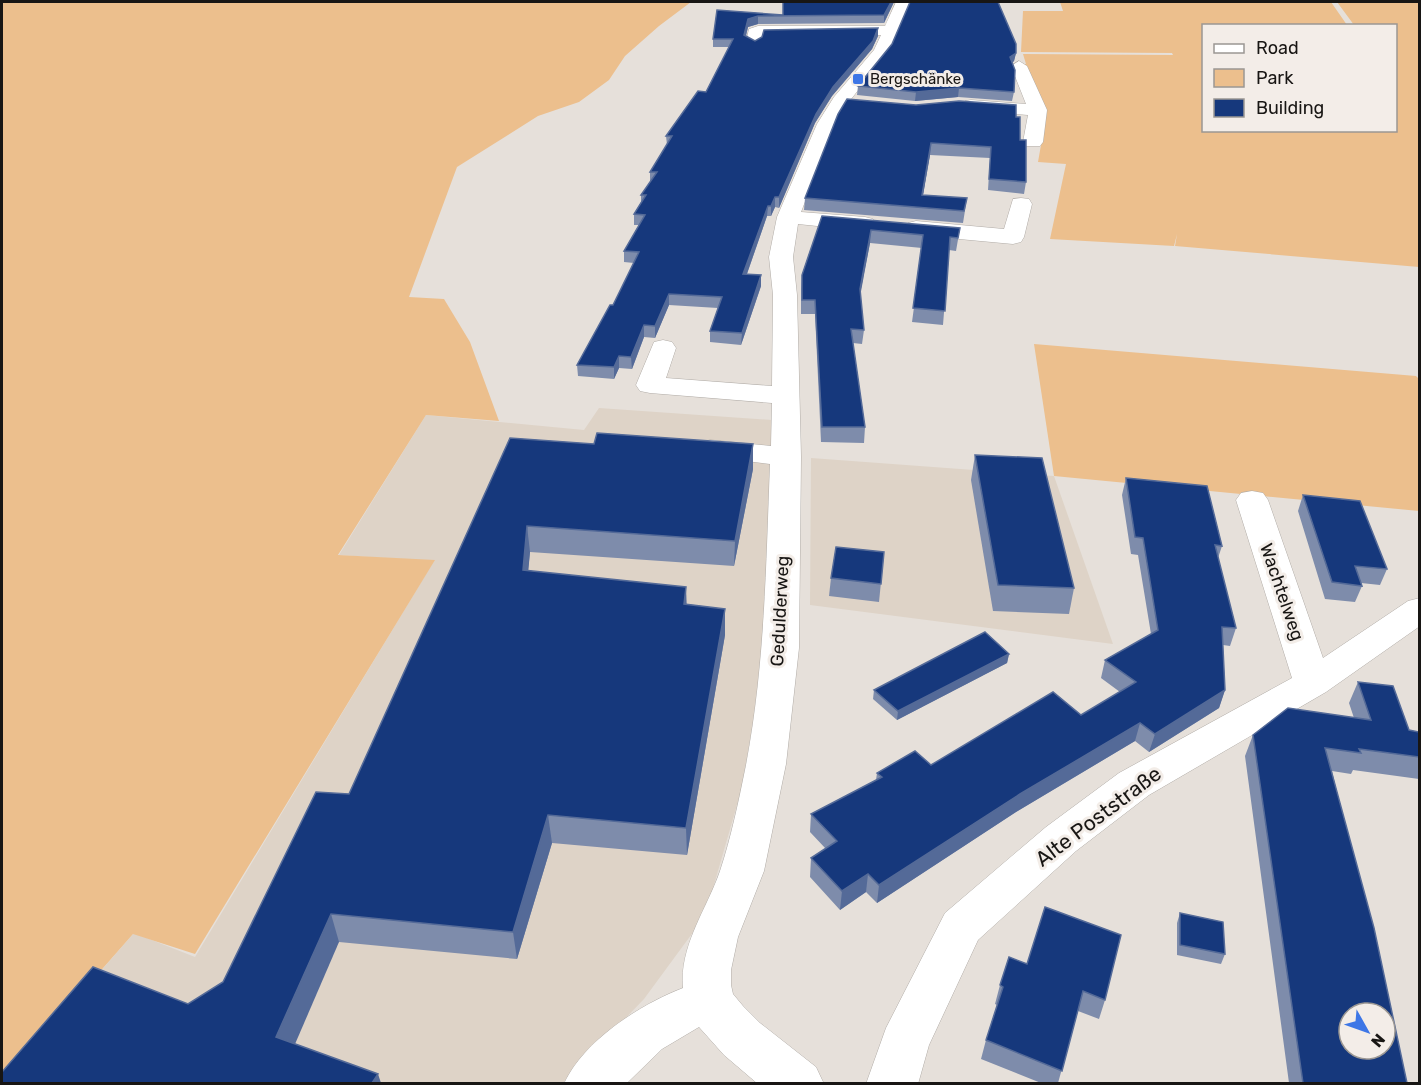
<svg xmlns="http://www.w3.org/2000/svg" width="1421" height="1085" font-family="Rubik,sans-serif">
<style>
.built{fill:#ded3c7}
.green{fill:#ecbf8d}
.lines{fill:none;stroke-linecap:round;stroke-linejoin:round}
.minor-casing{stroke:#b1aca7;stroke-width:1}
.minor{fill:#fff;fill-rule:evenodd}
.wall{fill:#7e8cab}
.shaded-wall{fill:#546a98}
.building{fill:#16387c;stroke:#546a98;stroke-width:1.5;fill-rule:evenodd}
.poi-dot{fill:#3d76e6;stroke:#f3ede8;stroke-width:2}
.labels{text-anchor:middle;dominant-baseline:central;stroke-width:6;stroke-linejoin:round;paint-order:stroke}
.far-poi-label{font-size:15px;fill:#181614;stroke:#f3ede8;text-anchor:start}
.street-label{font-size:18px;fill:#181614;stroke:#f3ede8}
.near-street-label{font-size:21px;fill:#181614;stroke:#f3ede8}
</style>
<rect width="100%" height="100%" fill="#e6e0da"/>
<g class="built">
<polygon points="599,408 772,420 768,640 741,791 705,916 644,999 563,1083 2,1084 134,933 195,957 434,561 339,555 426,415 584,430"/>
<polygon points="811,458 1054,476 1113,644 810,605"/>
</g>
<g class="green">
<polygon points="2,2 691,2 659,26 625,56 609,80 579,102 538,116 457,167 409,297 444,299 470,342 499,421 426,415 338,555 435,560 195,954 133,934 2,1083"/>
<polygon points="1060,2 1331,2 1347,25 1204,26 1204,130 1396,130 1396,26 1354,25 1337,2 1419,2 1419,267 1175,246 1177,234 1174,246 1050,239 1066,164 1038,162 1047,111 1022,64 1026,64 1023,54 1173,55 1172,53 1021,52 1023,11 1063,11"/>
<polygon points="1034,344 1416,376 1420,380 1419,511 1054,476"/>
</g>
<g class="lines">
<defs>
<g id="minor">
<path d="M896 2H910L889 51 848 103 835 124 801 212 865 217 873 219 876 224 873 229 865 231 798 224 793 257 797 295 801 457 799 648 786 764 764 871 738 937 731 970V985L733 994 743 1006 760 1023 816 1067 824 1084H758L724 1055 699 1027 662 1049 626 1084H564C583 1041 641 1004 683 988 679 946 707 909 720 871 731 838 739 800 746 765 765 666 766 565 770 464L699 455 695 449 699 443 710 440 771 446 772 403 650 393 640 391 636 385 654 342 663 340 672 342 676 348 666 378 772 386 773 295 769 257 777 217 817 124 834 97 874 50 881 35 762 36 760 45 754 47 746 42 749 29 758 26H885Z"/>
<polygon points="1019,61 1027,66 1047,110 1043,142 1040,146 1026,146 1023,142 1028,115 971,110 965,109 962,105 965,101 971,100 1026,104 1011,66"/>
<polygon points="1021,198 1029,199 1032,204 1024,237 1021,242 1013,244 916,235 908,233 905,228 908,223 916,221 1004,229 1013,199"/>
<polygon points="1252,491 1263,493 1268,500 1323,658 1408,601 1420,598 1420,626 1326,692 1149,795 1076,851 978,940 929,1045 918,1084 866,1084 886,1028 945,913 1046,827 1119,773 1292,678 1236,500 1241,493"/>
</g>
</defs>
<use href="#minor" class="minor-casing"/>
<use href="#minor" class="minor"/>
</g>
<g class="wall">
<polygon points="894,2 884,23 758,24 748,27 746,36 755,41 878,36 872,49 832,96 815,123 779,208 775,207 771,216 767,216 747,274 761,286 741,345 710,342 710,331 718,308 669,305 655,338 644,337 632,369 619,368 614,379 578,376 577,365 613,305 634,263 624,262 624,251 639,225 634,225 634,214 641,202 641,195 650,182 650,172 667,145 666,136 706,92 729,47 713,47 713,39 717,10 783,15"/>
<polygon points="892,44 1016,53 1014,61 1012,63 1014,92 1012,101 958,97 915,101 857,95 858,86"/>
<polygon points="838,114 1016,117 1026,182 1024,194 988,190 990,158 930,155 923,195 967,198 963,223 804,210 805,198"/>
<polygon points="822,216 960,228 956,251 949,250 943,325 912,322 922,248 870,243 860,294 864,330 862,344 853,343 865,427 864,443 821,442 815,314 801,314 801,289 802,275"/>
<polygon points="510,438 594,444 753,469 734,566 530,552 528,570 687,604 725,609 725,635 687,855 552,843 517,959 339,942 188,1004 223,982 349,794"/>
<polygon points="975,455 1074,588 1069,614 993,611 971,480"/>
<polygon points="1126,478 1222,546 1218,558 1236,628 1230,646 1223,645 1225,690 1219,708 1149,752 1135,741 1016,812 877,903 866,892 840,910 810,877 811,858 826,849 810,832 811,814 876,780 877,773 931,765 1081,715 1120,692 1101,678 1105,660 1151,634 1138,555 1131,554 1122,495"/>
<polygon points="1303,495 1387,569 1380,585 1361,583 1362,586 1355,602 1325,599 1298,511"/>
<polygon points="884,552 879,602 829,596 831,578"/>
<polygon points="1009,654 1007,663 897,720 873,699 874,690"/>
<polygon points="1358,682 1409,730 1419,732 1419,779 1353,770 1351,774 1332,771 1407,1083 1289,1083 1245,756 1253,735 1354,718 1349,703"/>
<polygon points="1180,913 1225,954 1221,964 1177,955 1177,923"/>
<polygon points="1009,957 1105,1000 1099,1019 1078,1011 1058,1083 1041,1083 981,1059 986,1040 997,1005 995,1004 1000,985"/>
</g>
<g class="shaded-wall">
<polygon points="891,2 894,2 884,23 884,15"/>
<polygon points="758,16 758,24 748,27 744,43 744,35 748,19"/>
<polygon points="878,28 878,36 872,49 832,96 815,123 779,208 779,197 816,114 833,87"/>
<polygon points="1016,53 1014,61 1009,65 1010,57"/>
<polygon points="959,88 958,97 915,101 916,92"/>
<polygon points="931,143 930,155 921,207 922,195"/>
<polygon points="775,197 775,207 771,216 771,206"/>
<polygon points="768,206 767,216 743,285 743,274"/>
<polygon points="871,230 870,243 859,302 860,289"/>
<polygon points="761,275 761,286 741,345 742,333"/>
<polygon points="669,294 669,305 655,338 655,326"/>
<polygon points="644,325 644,337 632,369 631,357"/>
<polygon points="619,356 619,368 614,379 614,367"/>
<polygon points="753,444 753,469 734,566 735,541"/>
<polygon points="527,526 530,552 526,596 523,570"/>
<polygon points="686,587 687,613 684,604"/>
<polygon points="725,609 725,635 687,855 686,828"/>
<polygon points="1009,654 1007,663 897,720 898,711"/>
<polygon points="1225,690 1219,708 1149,752 1155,734"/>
<polygon points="1140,723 1135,741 1016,812 877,903 879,885 1020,794"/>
<polygon points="548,815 552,843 517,959 513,932"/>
<polygon points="868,874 866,892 840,910 842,891"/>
<polygon points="331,914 339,942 286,1065 276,1037"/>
<polygon points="378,1074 381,1083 372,1083"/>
</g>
<g class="building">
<polygon points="783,2 891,2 884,15 758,16 748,19 744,35 755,41 762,37 764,30 878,28 873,41 833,87 816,114 779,197 775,197 771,206 768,206 743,274 761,275 742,333 710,331 722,297 669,294 655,326 644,325 631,357 619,356 614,367 577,365 610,305 613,305 639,252 624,251 645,215 634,214 646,195 641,195 657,172 650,172 672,136 666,136 698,91 706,92 733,39 713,39 717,10 783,15"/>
<polygon points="910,2 998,2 1016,44 1016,53 1010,57 1015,70 1014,92 959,88 916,92 858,86 892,44"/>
<polygon points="847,99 916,105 959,101 1016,105 1016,117 1020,117 1020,140 1026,140 1026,182 989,179 991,147 931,143 922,195 967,198 964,211 805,198 838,114"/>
<polygon points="822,216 960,228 958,238 950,237 945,311 913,308 923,235 871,230 860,289 864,330 851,329 865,427 822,427 815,300 802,300 802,275"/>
<polygon points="597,433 753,444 735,541 527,526 523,570 686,587 684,604 725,609 686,828 548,815 513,932 331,914 276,1037 378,1074 372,1083 2,1083 2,1072 93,967 188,1004 223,982 316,792 349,794 510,438 594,444"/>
<polygon points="975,455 1042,458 1074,588 998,585"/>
<polygon points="1126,478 1207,486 1222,546 1215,545 1236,628 1222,627 1225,690 1155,734 1140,723 1020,794 879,885 868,874 842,891 811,858 837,841 811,814 882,777 877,773 915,751 931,765 1053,692 1081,715 1136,682 1105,660 1158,630 1143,538 1135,537"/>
<polygon points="1303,495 1360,501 1387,569 1355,566 1362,586 1332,582"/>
<polygon points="836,547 884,552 881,584 831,578"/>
<polygon points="985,632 1009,654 898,711 874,690"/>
<path d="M1358 682 1393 686 1409 730 1419 732V757L1359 749 1361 753 1325 748 1374 928 1407 1083H1303L1253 735 1288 708 1371 720ZM1349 1013H1385V1049H1349Z"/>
<polygon points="1045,907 1121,935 1105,1000 1083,991 1062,1071 986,1040 1003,987 1000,985 1009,957 1027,964"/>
<polygon points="1180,913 1223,922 1225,954 1180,945"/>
</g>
<rect class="poi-dot" x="852" y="73" width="12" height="12" rx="3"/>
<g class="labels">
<g class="far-poi-label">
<text x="870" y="79">Bergschänke</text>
</g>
<g class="street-label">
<text transform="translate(1282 592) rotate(71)">Wachtelweg</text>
<text transform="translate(780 611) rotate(-87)">Gedulderweg</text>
</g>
<g class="near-street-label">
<text transform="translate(1098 816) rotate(-37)">Alte Poststraße</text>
</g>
</g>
<rect width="1421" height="1085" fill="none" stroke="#181614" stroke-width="6"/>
<rect x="1202" y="24" width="195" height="108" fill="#f3ede8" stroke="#9b9793" stroke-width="1.5"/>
<rect x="1214" y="44" width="30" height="9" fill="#ffffff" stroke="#9b9793" stroke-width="1.5"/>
<text x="1256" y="54" font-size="18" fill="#181614">Road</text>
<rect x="1214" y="69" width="30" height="18" fill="#ecbf8d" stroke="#9b9793" stroke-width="1.5"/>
<text x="1256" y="84" font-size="18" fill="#181614">Park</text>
<rect x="1214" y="99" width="30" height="18" fill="#16387c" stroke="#9b9793" stroke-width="1.5"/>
<text x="1256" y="114" font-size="18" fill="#181614">Building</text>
<g transform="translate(1367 1031) rotate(130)"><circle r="28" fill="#f3ede8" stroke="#9b9793" stroke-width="1.5"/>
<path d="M0-4.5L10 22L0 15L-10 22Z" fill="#3d76e6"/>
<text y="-9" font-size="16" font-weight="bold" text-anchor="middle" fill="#181614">N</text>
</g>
</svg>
